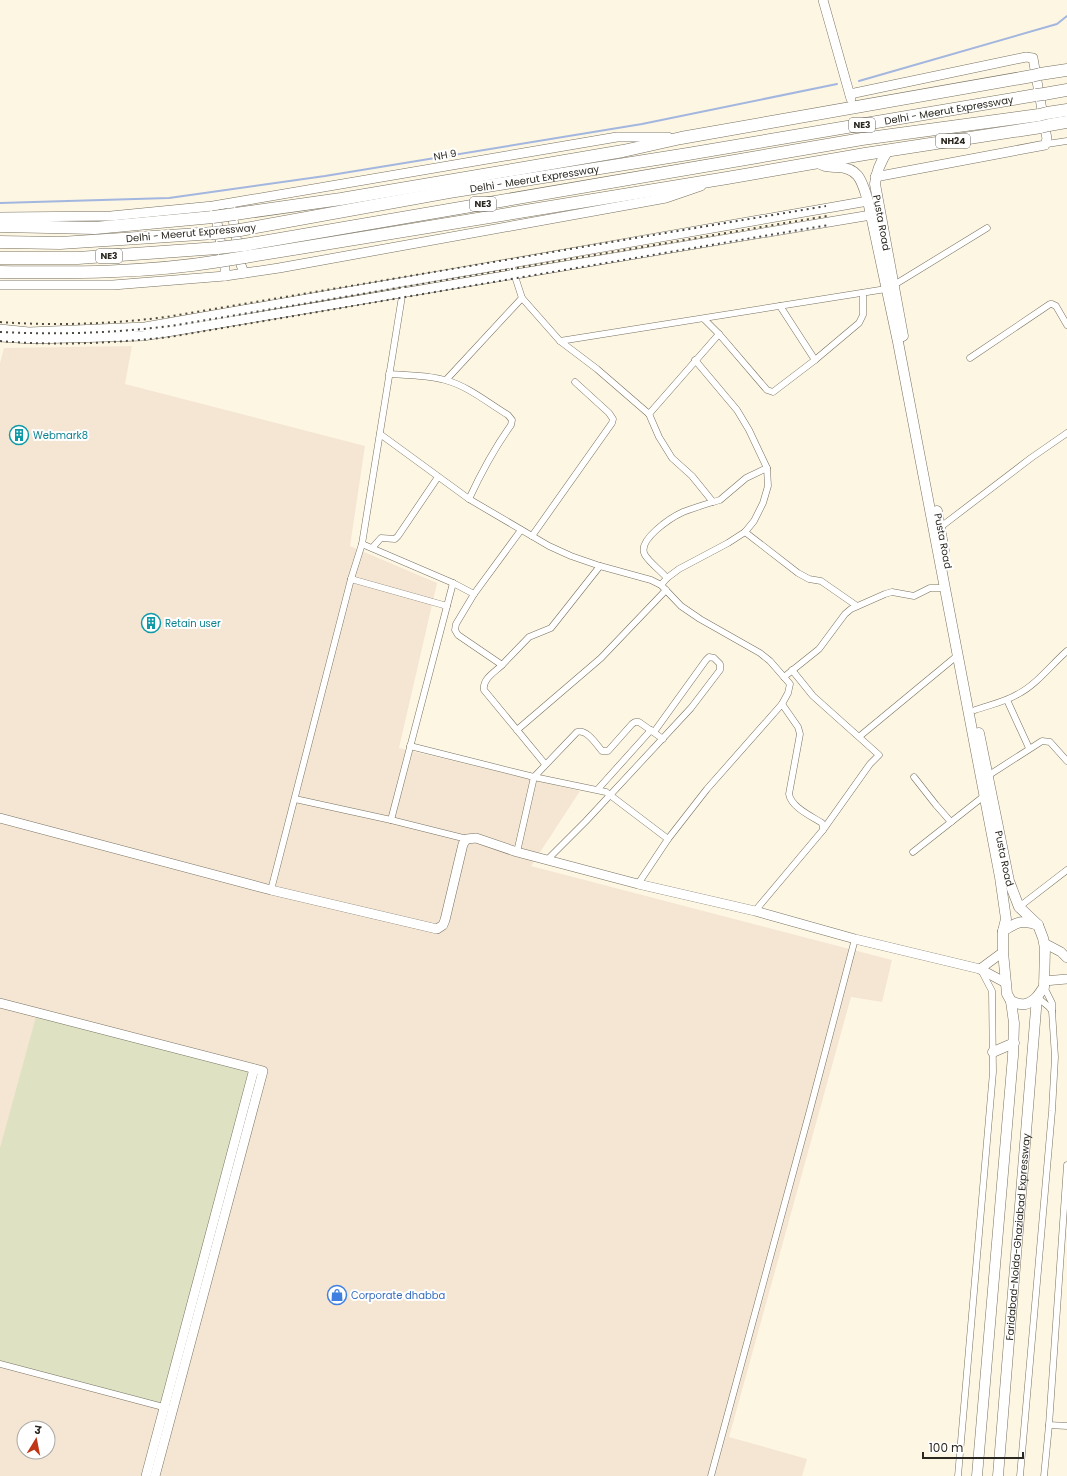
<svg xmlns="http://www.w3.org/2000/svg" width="1067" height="1476" font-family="Poppins,'Noto Sans Devanagari',sans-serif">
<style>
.industrial{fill:#f5e6d3;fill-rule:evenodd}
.green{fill:#dee2c2}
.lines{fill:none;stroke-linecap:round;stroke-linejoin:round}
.stream{stroke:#a2b6df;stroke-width:2}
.street-casing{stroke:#777160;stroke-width:7}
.secondary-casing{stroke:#777160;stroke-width:10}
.primary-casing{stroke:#777160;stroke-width:11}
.highway-casing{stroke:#777160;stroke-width:13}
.street{stroke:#fff;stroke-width:6}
.secondary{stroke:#fff;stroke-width:9}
.primary{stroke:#fff;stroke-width:10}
.highway{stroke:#fff;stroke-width:12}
.rail{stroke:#4e4a41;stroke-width:2;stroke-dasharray:2 4;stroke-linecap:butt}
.highway-bridge-casing{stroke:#777160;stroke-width:13;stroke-linecap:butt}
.highway-bridge{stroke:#fff;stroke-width:12}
.labels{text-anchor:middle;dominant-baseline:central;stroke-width:4;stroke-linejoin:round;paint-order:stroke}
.shield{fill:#fff;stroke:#6b6864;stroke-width:1}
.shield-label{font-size:9px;font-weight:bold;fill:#2b2821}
.street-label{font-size:10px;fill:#2b2821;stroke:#fff}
.culture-label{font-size:10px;fill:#0d838f;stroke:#fff;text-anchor:start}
.shop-label{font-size:10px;fill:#366cbe;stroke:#fff;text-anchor:start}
</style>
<rect width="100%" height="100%" fill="#fdf6e3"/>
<path class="industrial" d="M132 346 125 384 365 446 350 546 437 583 399 748 580 791 531 866 892 960 882 1002 851 997 729 1437 807 1459 802 1476H0V363L4 348ZM24 1428H48V1452H24Z"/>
<polygon class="green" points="37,1013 263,1071 164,1407 0,1364 0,1148"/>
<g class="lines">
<g class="stream">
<polyline points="859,81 1057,24 1067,16"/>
<polyline points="0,203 169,198 325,176 642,124 837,84"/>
</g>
<defs>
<g id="street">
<polyline points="1047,144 1067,141"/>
<polyline points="511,264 522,298 560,341 597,369 649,414 719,334"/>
<polyline points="894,285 987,228"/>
<polyline points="780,306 815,360"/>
<polyline points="704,319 719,334 767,390 773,392 815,360 859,323 863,315 863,293"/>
<polyline points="560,341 886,289"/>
<polyline points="970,358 1050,304 1052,304 1056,306 1067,325"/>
<path d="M389 374C408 375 427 375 445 380 468 386 488 403 508 415L512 420 511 425C494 449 481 473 469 499"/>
<polyline points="446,380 522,298"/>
<polyline points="649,414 659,437 672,458 692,476 713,502 720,500 746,478 767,468"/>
<polyline points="380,434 469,499 549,546 571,556 600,566 651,580 661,585 681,606 700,619 760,653 770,661 790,684 788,693 782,704 707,789 668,839 638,884"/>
<polyline points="938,529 1031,458 1067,433"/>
<polyline points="745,532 798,573 809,579 821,581 857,606"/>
<polyline points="532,536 612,423 613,419 609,413 575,382"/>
<path d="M362 544 453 583 474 594 456 624 455 630 458 635 502 665C495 672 482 679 484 690L545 764"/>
<polyline points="372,548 381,538 395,539 398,536 438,477"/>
<path d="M667 578C661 571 649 562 645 555 636 540 672 517 683 512 693 508 703 505 713 502"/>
<polyline points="351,579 447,606"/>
<polyline points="661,585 667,578 679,569 728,543 745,532 754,521 763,503 768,486 767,468 749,430 737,410 695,360"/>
<polyline points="474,594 521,530"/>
<polyline points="502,665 529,637 551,628 600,566"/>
<polyline points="792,670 813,696 879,755 870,764 823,830"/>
<polyline points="784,677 819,649 845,614 851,609 885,594 892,592 914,596 930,588 945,588"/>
<polyline points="1007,700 1029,748"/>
<path d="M975 710C989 705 1005 702 1018 694 1037 684 1051 665 1067 651"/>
<polyline points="517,730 601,658 666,590"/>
<polyline points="860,736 958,655"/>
<polyline points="410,746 534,777 606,792 668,839"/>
<polyline points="914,777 936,805 951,822"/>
<polyline points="986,777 1042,741 1050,742 1067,761"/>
<polyline points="598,789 651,730"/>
<polyline points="295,799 391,820 467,839"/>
<polyline points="391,820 453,583"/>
<path d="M517 852 534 777 577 732C587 729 596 744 602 751H608L632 724 635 722H639L663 739"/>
<polyline points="913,852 984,796"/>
<polyline points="548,859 586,821 691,708 720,670 720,664 714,658 709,657 706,660 654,732"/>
<polyline points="271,890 351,579 362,544 403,290"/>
<polyline points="1019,907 1067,870"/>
<path d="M755 911 823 830V827L822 823C811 816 791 807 789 794L800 734 798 727 782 704"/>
<polyline points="1037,997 1049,1007 1052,1011"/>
<polyline points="0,1364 167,1408"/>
<polyline points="1049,1425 1067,1426"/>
<polyline points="711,1476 810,1110 855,939"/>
<polyline points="958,1476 993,1072 992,991 981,970"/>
<polyline points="1020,1476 1052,1111 1055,1057 1052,1011 1052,1003 1044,987"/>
<polyline points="1044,1476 1049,1425 1067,1165"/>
</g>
<g id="secondary">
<polyline points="823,0 851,99"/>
<polyline points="850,94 1026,57 1033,58 1047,139 1045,145 875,177"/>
<polyline points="231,208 241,265 244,273"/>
<polyline points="215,211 225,267 225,276"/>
<polyline points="0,217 111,216 213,206 617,137 668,137"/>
<polyline points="0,285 113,285 225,276 279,268 666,198 701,186"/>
<polyline points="0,329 29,332 145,327 868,201"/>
<polyline points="0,337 32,339 143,336 871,215"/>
<polyline points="0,818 271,890 437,929 443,925 445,920 463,844 467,839 476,838 517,852 638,884 755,911 855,939 980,969 1006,983"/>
<polyline points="1044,943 1061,952 1067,958"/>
<polyline points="980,969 1003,952"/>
<polyline points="1044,981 1067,979"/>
<polyline points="0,1003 263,1071 155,1476"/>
<polyline points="146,1476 254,1069"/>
</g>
<g id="primary">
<path id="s1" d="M888 150C881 161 876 171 875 184L903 336"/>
<path d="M817 162C826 168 828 166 837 167 860 168 862 182 868 201L898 342 1000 877 1006 919 1003 931V952L1007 994 1011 1001C1022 1006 1027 1006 1037 997"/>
<polyline points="937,511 944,551"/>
<path id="s2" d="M979 733 1009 881 1019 907 1038 925"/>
<polyline points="993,1052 1014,1043"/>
<polyline points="977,1476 1013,1056 1014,1023 1011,1001"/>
<path id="s3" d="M998 1476 1037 997 1044 987 1045 948 1043 938 1038 925C1023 919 1016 922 1003 931"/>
</g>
<g id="highway">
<polyline points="1040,74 1067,70"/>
<polyline points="1044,94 1067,90"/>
<polyline points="1047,113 1067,110"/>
<polyline points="1049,125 1067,122"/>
<polyline points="235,214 341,199 623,151 681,138 1032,76"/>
<polyline points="0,226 95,228 213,217"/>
<path id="s4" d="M240 230 449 192 688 154 1036 95"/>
<polyline points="0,242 60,243 215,233"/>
<polyline points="244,245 862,139 1039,115"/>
<polyline points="245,257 727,178 865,154 1041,127"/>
<polyline points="0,258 78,258 218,248"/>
<path d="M0 272C73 273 147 273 220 261"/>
</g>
</defs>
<use href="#street" class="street-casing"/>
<use href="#secondary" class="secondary-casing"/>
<use href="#primary" class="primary-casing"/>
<use href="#highway" class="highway-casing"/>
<use href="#street" class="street"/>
<use href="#secondary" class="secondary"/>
<use href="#primary" class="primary"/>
<use href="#highway" class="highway"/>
<g class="rail">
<path d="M0 322C56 326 111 324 166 317L826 206"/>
<path d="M0 332C60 335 118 333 177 325L827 216"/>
<path d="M0 341C57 346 114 343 170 337L829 225"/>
</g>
<defs>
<g id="highway-bridge">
<polyline points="1032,76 1040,74"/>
<polyline points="1036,95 1044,94"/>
<polyline points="1039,115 1047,113"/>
<polyline points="1041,127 1049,125"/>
<polyline points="213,217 235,214"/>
<polyline points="215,233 240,230"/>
<polyline points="218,248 244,245"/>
<polyline points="220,261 245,257"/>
</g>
</defs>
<use href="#highway-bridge" class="highway-bridge-casing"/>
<use href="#highway-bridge" class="highway-bridge"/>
</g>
<defs>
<symbol id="building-ring" viewBox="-11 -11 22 22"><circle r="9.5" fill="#fff" stroke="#0f9aa8" stroke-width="1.5"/><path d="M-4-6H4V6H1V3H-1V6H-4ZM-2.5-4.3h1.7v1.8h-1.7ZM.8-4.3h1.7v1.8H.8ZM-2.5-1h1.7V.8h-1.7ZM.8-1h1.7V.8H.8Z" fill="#0f9aa8"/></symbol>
<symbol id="shop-ring" viewBox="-11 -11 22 22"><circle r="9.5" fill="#fff" stroke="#3f7fe0" stroke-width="1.5"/><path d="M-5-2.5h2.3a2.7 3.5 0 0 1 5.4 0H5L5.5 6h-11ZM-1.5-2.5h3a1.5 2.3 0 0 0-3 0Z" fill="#3f7fe0"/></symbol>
</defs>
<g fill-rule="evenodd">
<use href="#building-ring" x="8" y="424" width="22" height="22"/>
<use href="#building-ring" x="140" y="612" width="22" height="22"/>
<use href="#shop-ring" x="326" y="1284" width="22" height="22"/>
</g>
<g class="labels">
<g class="shield">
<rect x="849" y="118" width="26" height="14" rx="3"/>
<rect x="936" y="134" width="34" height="14" rx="3"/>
<rect x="470" y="197" width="26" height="14" rx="3"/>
<rect x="96" y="249" width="26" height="14" rx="3"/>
</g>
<g class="shield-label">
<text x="862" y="125">NE3</text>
<text x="953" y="141">NH24</text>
<text x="483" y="204">NE3</text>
<text x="109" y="256">NE3</text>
</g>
<g class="street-label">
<text stroke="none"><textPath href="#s4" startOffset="719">Delhi - Meerut Expressway</textPath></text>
<text transform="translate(445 155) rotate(-10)">NH 9</text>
<text stroke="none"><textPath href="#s4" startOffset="299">Delhi - Meerut Expressway</textPath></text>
<text stroke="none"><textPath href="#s1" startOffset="76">Pusta Road</textPath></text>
<text transform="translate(191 233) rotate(-5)">Delhi - Meerut Expressway</text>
<text transform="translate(943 541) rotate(79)">Pusta Road</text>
<text stroke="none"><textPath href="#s2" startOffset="128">Pusta Road</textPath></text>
<text stroke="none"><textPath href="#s3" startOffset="240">Faridabad-Noida-Ghaziabad Expressway</textPath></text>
</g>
<g class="culture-label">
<text x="33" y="435">Webmark8</text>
<text x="165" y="623">Retain user</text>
</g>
<g class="shop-label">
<text x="351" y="1295">Corporate dhabba</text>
</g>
</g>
<g transform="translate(36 1440) rotate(10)"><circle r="19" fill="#ffffff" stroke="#aaa9a6"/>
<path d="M0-3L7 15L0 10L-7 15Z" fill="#bf3516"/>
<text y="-6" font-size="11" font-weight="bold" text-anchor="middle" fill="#2b2821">उ</text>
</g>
<path d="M923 1452v6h100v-6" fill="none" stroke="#2b2821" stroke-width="2"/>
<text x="929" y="1452" font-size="12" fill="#2b2821" stroke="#ffffff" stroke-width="3" paint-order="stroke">100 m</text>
</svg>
